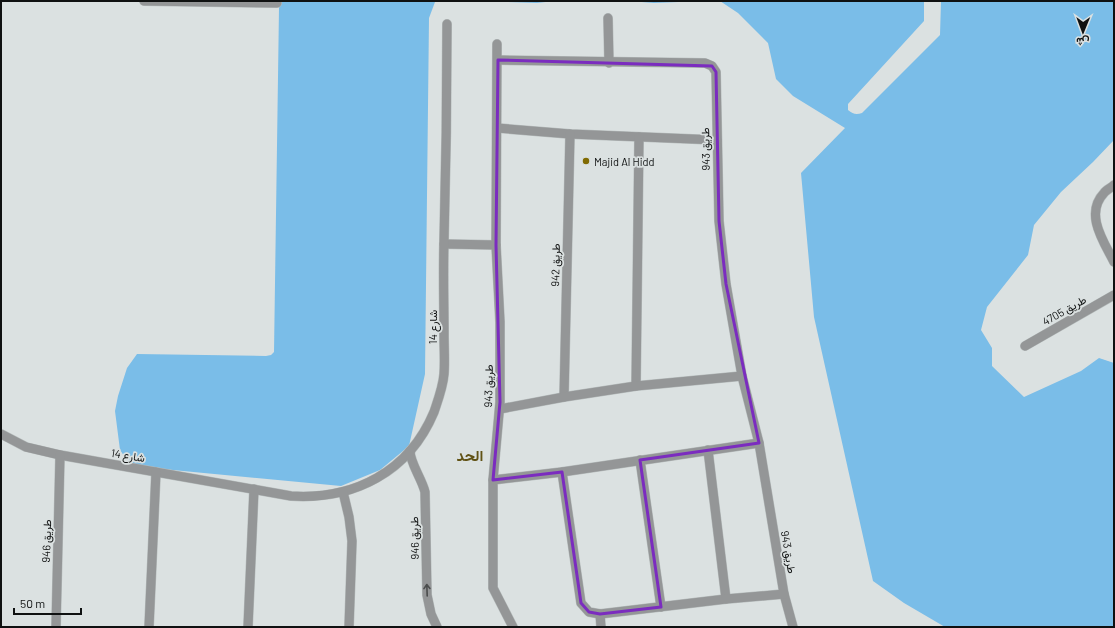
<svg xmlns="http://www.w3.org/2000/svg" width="1115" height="628" font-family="Barlow,Vazirmatn,sans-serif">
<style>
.water{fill:#7abde8}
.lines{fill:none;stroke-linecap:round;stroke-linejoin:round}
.minor-casing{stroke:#b6bcbc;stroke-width:10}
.minor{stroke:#949697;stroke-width:9}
.oneway{stroke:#4b4d4d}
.marked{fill:none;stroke:#7b2cbf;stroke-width:3;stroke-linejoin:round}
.poi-dot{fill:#806a02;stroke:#dbe1e1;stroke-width:1.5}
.labels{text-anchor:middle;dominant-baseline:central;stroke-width:3.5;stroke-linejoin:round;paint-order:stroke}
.street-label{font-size:11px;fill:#0f1111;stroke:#dbe1e1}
.poi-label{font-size:11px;fill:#0f1111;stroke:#dbe1e1;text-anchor:start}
.district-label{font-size:15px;font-weight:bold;fill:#615215;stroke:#dbe1e1}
</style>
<rect width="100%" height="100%" fill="#dbe1e1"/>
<g class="water">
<polygon points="281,1 443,1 435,2 429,18 425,374 409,446 380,470 341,486 131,466 120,450 115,411 118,396 127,368 137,354 266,356 271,355 274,352 279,8"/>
<polygon points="484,1 554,1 537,3"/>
<polygon points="629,1 703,1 654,3"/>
<path d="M720 1H924V21L848 104V110C853 114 856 115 862 113L940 35 941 1H1114V140L1093 162 1061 192 1034 225 1028 255 987 307 981 330 992 348V366L1024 397 1081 371 1099 358 1114 363V627H945L904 603 873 581 814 317 801 173 845 128 793 96 776 79 768 43 738 13Z"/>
</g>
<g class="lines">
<defs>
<g id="minor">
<polyline points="144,1 277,3"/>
<polyline points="608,18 609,63"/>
<polyline points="497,44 496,245 500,322 500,402 493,480 493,588 513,627"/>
<polyline points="498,60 705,63 712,66 716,72 719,221 726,284 742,376 759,443 784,594 793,627"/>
<polyline points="497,128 570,134 717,140"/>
<path d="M1114 185C1111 188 1106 190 1104 193 1084 214 1104 242 1114 262"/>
<polyline points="444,244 496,245"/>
<polyline points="1025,346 1114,295"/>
<polyline points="636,386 639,137"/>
<polyline points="564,397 570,134"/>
<polyline points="500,409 564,397 636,386 742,376"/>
<path d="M1 434 26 447 60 455 291 496C354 500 409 472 434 412 438 400 443 387 444 374 445 362 444 348 444 335 444 304 443 273 444 241 446 169 447 97 447 24"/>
<polyline points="708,450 726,599"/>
<path d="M410 451C410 463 422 479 425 492L427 595 431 614 437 627"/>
<polyline points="640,460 661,607"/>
<polyline points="562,472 581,603 589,612 600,614 726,599 784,594"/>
<polyline points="493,480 562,472 759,443"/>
<polyline points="343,492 349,517 352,541 349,627"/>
<polyline points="600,614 601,627"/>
<polyline points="56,627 60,455"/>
<polyline points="149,627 156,472"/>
<polyline points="248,627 254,489"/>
</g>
</defs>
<use href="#minor" class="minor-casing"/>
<use href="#minor" class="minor"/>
</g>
<defs><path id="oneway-shaft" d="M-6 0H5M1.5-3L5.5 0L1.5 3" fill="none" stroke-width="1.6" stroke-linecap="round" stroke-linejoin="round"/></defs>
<use class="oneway" href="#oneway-shaft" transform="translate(427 590) rotate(-92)"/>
<path class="marked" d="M498 60 712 66 716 72 719 221 726 284 759 443 640 460 661 607 600 614 589 612 581 603 562 472 493 480 500 402 496 245Z"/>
<circle class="poi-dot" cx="586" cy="161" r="4"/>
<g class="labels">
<g class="street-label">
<text transform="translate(705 149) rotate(-91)">طريق 943</text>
<text transform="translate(555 265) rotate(-89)">طريق 942</text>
<text transform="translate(1064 310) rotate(-30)">طريق 4705</text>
<text transform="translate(432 327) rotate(-90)">شارع 14</text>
<text transform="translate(488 386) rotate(-89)">طريق 943</text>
<text transform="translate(128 455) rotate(9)">شارع 14</text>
<text transform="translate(414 538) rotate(-91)">طريق 946</text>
<text transform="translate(46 541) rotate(-88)">طريق 946</text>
<text transform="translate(789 552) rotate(80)">طريق 943</text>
</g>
<g class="poi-label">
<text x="594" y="161">Majid Al Hidd</text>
</g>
<g class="district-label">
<text x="470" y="455">الحد</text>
</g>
</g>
<rect width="1115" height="628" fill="none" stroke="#0f1111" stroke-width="4"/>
<g transform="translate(1083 32) rotate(181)" stroke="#dbe1e1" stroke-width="3" paint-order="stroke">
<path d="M0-3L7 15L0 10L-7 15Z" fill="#0f1111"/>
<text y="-6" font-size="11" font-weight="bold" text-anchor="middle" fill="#0f1111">ش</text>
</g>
<path d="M14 608v6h67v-6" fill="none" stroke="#0f1111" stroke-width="2"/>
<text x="20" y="608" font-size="12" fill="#0f1111" stroke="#dbe1e1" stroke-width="3" paint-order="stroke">50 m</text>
</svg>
